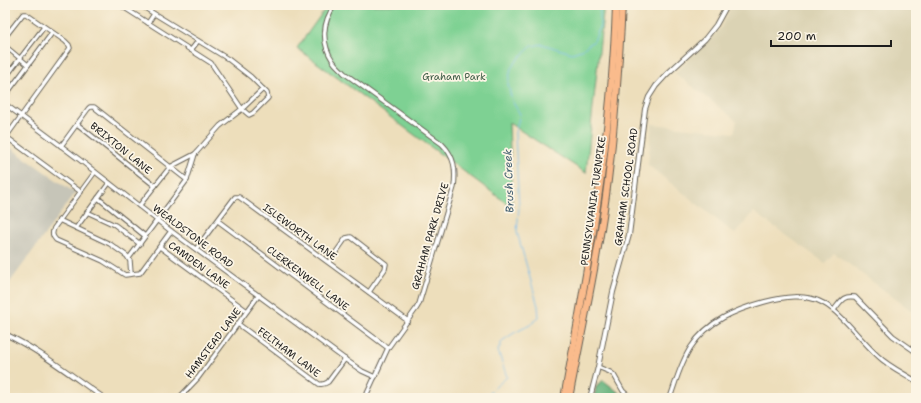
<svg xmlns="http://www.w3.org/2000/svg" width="921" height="403" font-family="'Shantell Sans',sans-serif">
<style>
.built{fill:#dbd3b4}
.industrial{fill:#c6c5b8}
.green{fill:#7ed193;stroke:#4d7658}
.forest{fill:#66b37d;stroke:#41684c}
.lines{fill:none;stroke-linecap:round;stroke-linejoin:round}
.stream{stroke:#73bbeb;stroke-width:1}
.minor-casing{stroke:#656054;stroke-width:5.5}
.tertiary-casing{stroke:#656054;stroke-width:6}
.motorway-casing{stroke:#656054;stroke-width:8}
.minor{stroke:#fff;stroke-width:3.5}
.tertiary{stroke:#fff;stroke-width:4}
.motorway{stroke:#fabb8c;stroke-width:6}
.labels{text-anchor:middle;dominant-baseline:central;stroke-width:3.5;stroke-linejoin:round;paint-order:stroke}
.park-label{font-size:10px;fill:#3e5b46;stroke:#fcf5e5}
.street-label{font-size:10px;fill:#1c1c1c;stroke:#fcf5e5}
.water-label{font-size:11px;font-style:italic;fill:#3f5c6f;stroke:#fcf5e5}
</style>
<rect width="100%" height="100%" fill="#fcf5e5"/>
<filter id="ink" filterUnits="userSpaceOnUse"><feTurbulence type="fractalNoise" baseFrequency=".025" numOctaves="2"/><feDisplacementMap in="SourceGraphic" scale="8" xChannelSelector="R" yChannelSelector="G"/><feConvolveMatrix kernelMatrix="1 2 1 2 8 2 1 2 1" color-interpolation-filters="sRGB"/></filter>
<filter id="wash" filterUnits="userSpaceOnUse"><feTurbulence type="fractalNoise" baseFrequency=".012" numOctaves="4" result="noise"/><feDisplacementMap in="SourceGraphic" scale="16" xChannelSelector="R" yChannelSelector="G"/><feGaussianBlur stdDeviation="0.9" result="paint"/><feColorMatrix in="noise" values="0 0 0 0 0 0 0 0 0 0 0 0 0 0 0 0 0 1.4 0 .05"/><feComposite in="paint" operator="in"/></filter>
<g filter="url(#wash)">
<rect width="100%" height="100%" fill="#eddebb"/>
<polygon class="built" points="732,5 893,5 916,10 916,314 834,253 825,263 754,212 735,234 648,165 652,124 734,133 737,121 675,73 720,29"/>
<polygon class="industrial" points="5,144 75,193 5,289"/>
<polygon class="green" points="328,5 604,5 586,173 509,123 512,207 297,48"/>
<polygon class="forest" points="603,380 626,398 594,398 596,387"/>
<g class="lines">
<polyline class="stream" points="486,398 492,390 507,377 498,351 502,341 514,333 530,325 539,317 538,306 517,232 519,207 515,133 520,114 512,101 508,84 511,68 521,56 532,46 542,44 558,49 572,53 581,50 594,41 600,27 600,13 598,5"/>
</g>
</g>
<g filter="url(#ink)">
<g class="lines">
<defs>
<g id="minor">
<polyline points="120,5 211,63 242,109 249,115 253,113 268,98 267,93 251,77 228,59 140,5"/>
<path d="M335 5C322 22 321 43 333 61 336 66 341 69 344 73L442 144C455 157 456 170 454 187L419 304 416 309 388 348 365 398"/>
<polyline points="148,23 154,14"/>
<polyline points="5,37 23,14 26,14 65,41 69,45 70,48 6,137"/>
<polyline points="5,46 28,65"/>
<polyline points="191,50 198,41"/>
<polyline points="5,78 44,27"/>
<polyline points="5,96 52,33"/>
<polyline points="5,104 80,160 171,231 346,360 362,371 375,377"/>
<polyline points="77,124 155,186"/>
<polyline points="5,136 81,192"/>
<polyline points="61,146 88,109 90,107 94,107 187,180"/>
<path d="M95 172 54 228C52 233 52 236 56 240L103 261 125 275 140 273 171 231"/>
<polyline points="98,198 145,236"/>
<polyline points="139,206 170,167 195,154"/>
<polyline points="87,212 115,225 140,244"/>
<polyline points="59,220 110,244 127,256 130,261 131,274"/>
<polyline points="218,221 388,348"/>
<polyline points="76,228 109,183"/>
<polyline points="160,247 247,311"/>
<polyline points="196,249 235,197 239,197 408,321"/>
<polyline points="129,258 187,180 195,154 220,126 242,109 263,89"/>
<polyline points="329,262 346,238 351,237 386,264 385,269 369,292"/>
<path d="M834 310C841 301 843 295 855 297L893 336 916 352"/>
<path d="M238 324 319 384C323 385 325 384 328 382L345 359"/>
<polyline points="598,367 610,372 614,375 623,391 631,398"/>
<polyline points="179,398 198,378 259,295"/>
<path d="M670 398C676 381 681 362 691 347 708 321 735 310 764 302 783 297 804 293 823 303 831 307 836 312 842 318 854 330 865 344 878 356 888 366 903 373 916 381"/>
</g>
<g id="tertiary">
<path d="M5 334C41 351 72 376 104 398"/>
<polyline points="590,398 598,367 613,292 629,235 645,109 649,97 656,86 667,74 705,39 716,25 727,5"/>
</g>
<g id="motorway">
<path d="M564 398C588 268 612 137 616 5"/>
<path d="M569 398C583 326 599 253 608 180 615 122 619 64 622 5"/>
</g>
</defs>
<use href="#minor" class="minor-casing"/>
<use href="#tertiary" class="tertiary-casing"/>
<use href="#motorway" class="motorway-casing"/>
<use href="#minor" class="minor"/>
<use href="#tertiary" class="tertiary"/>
<use href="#motorway" class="motorway"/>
</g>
</g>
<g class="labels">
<g class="park-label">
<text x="454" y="76">Graham Park</text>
</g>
<g class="street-label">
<text transform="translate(121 148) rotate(39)">BRIXTON LANE</text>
<text transform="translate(626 187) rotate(-82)">GRAHAM SCHOOL ROAD</text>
<text transform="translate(593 201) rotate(-82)">PENNSYLVANIA TURNPIKE</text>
<text transform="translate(300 232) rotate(36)">ISLEWORTH LANE</text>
<text transform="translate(193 236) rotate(37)">WEALDSTONE ROAD</text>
<text transform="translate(430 236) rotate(-74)">GRAHAM PARK DRIVE</text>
<text transform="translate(199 265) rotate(36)">CAMDEN LANE</text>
<text transform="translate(308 278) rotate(37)">CLERKENWELL LANE</text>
<text transform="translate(213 343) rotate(-53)">HAMSTEAD LANE</text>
<text transform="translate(289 352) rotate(37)">FELTHAM LANE</text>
</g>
<g class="water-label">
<text transform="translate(509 181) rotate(-92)">Brush Creek</text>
</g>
</g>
<rect width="921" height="403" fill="none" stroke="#fcf5e5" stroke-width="20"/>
<path d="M771 40v6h120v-6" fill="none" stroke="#1c1c1c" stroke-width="2"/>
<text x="777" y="40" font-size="12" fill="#1c1c1c" stroke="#fcf5e5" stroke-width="3" paint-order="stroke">200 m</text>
</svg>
